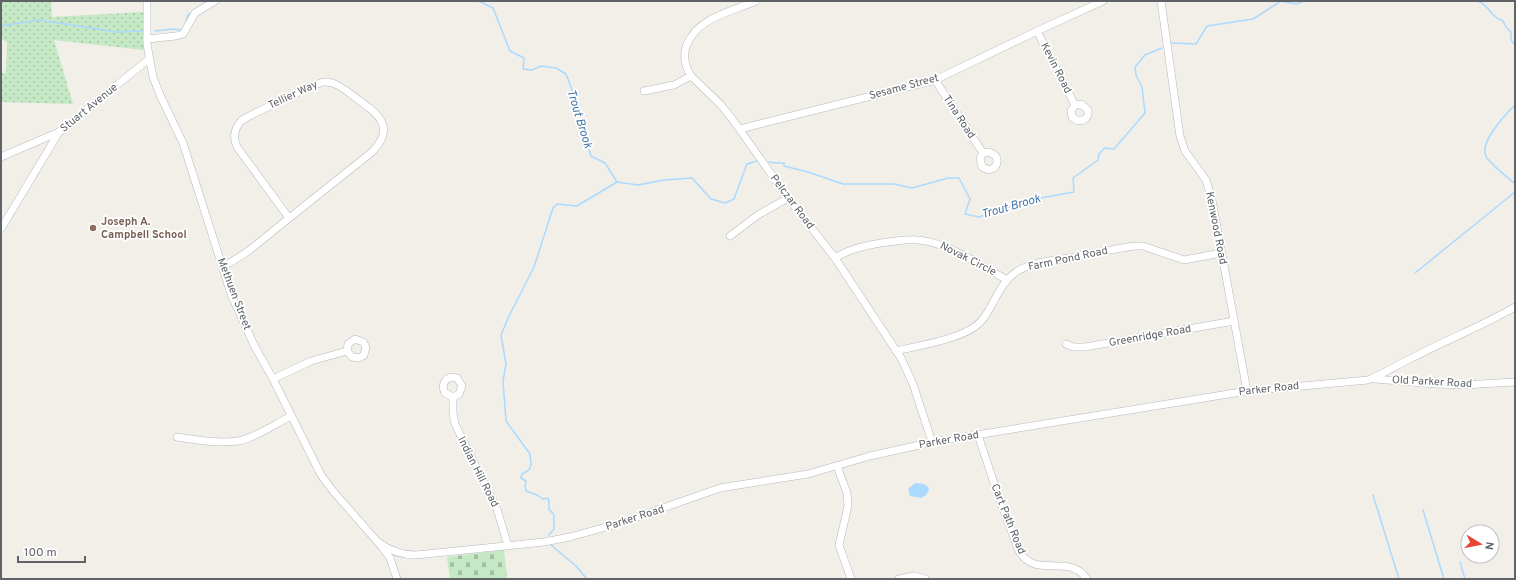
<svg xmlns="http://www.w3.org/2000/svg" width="1516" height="580" font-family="Overpass,sans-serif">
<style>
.green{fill:url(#green-dots)}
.cemetery{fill:url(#cemetery-stones)}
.water{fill:#aadaff}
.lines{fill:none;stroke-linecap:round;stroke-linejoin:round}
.stream{stroke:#aadaff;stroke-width:1.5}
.minor-casing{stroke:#b5b8bc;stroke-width:8}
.minor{stroke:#fff;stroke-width:7}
.education-dot{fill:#8d6e63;stroke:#fff;stroke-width:1.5}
.labels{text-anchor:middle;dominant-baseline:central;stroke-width:3.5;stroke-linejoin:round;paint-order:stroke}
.street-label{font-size:11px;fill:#5f6368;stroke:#fff}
.education-label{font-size:11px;font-weight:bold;fill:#785e54;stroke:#fff;text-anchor:start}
.water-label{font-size:12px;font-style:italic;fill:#4174aa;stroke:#fff}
</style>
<defs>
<pattern id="green-dots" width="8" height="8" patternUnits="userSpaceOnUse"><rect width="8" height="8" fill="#c5e8c5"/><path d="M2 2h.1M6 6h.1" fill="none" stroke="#a3c0a4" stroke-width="1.8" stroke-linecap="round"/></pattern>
<pattern id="cemetery-stones" width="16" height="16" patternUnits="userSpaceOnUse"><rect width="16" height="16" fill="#c5e8c5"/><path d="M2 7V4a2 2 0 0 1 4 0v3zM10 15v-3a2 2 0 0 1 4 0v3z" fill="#a3c0a4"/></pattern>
</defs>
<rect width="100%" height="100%" fill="#f1efe8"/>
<polygon class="green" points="1,1 51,1 52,17 144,12 144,50 54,40 73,104 1,102 1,73 6,73 7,43 1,38"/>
<polygon class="cemetery" points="504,550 507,578 450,579 447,557"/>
<polygon class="water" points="915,483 924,484 928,487 929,490 926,495 921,498 910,496 908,489"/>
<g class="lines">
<g class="stream">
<polyline points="479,1 493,8 510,51 524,58 523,69 532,70 541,66 556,68 566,74 577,103 591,156 605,163 617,182 638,185 664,180 692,178 711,199 725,203 734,199 747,164 757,161"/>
<path d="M1478 1C1491 7 1490 17 1503 21L1506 27 1511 32V40L1515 45"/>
<polyline points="185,25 188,15 193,12"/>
<polyline points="1,26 39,20 117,32 143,31"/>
<polyline points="155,31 172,29 183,30"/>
<polyline points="1172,43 1196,44 1207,26 1253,19 1281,1 1296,4 1304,1"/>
<path d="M1515 105C1506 114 1477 144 1487 158 1494 167 1506 176 1515 184"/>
<polyline points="769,162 776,163 784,163 784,166 808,172 843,184 894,184 912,188 948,178 959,178 970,199 965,214 979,217 1029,200 1074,192 1073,178 1098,160 1099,154 1105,148 1114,149 1145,113 1142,87 1136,75 1135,67 1145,55 1162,48"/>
<polyline points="1415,273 1515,192"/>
<polyline points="1373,495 1399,579"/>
<polyline points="1423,510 1444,579"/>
<polyline points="549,535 554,529 554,515 549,509 549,502 548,498 543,499 537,495 526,491 525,486 526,481 521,478 522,474 529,470 531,465 530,454 506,421 503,381 506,364 501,335 509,316 534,267 553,208 557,204 577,206 617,182"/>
<polyline points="551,545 576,566 587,579"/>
<polyline points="1460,562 1465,579"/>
</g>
<defs>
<g id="minor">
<polyline points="147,1 147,44 153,77 160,95 183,143 231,294 254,345 273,379 321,475 333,491 382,547 390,558 397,579"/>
<path d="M756 1C731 12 699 17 687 44 682 56 685 66 691 76L721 105 733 120 788 198 835 258 901 358 913 384 932 442"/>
<polyline points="1161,1 1180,136 1185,151 1206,180 1212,200 1247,391"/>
<path d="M1037 31 1075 105 1081 104 1088 110C1089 117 1085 121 1078 121L1072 117 1071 111 1075 105"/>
<polyline points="147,39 176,36 183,34 195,13 215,1"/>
<path d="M935 80 983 153 980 158 982 167 989 170C996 168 999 163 996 156L989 152 983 153"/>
<polyline points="644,91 674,85 691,76"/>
<polyline points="740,129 935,80 1037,31 1103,1"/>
<polyline points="1,157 59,132 149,59"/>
<polyline points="1,229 59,132"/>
<polyline points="730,236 758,215 788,198"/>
<path d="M835 258C851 248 868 245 887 242 897 241 908 239 918 240 947 242 982 266 1007 280"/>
<path d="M223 266C245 256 264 238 283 223 312 200 342 176 372 152 397 127 377 113 356 98 346 91 336 81 324 82 318 82 246 117 241 121 234 129 233 138 237 147L289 218"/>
<polyline points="1066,344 1073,347 1085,347 1234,321"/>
<path d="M896 351C920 345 968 339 983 319 995 303 999 284 1016 272 1031 262 1051 261 1069 258 1091 254 1113 249 1135 246H1143L1184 260 1221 253"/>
<polyline points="273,379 311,361 347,351 352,357 359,358 364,355 366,347 363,342 355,339 348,344 347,351"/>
<polyline points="1375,379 1436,384 1463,385 1515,382"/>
<path d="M453 397 445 393C440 383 447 375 457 378L462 386 459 394 453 397V413L455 424 497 509 508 546"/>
<path d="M978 435 998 495 1019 551C1036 580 1068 552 1087 579"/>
<path d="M177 437C197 440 218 444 238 441 255 438 275 424 291 416"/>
<polyline points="837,466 847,493 848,506 839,545 851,579"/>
<path d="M378 542C390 551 401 555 416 555L544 542 570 537 620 523 720 488 808 474 870 456 933 442 1247 391 1368 380C1383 374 1397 365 1412 358 1446 340 1482 326 1515 307"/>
<polyline points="899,579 914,576 925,579"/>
</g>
</defs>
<use href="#minor" class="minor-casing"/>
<use href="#minor" class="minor"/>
</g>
<circle class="education-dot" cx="93" cy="228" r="4"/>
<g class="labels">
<g class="street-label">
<text transform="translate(1056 68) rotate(63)">Kevin Road</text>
<text transform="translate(904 87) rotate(-15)">Sesame Street</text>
<text transform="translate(293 95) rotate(-25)">Tellier Way</text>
<text transform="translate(89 108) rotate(-39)">Stuart Avenue</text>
<text transform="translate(959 117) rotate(57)">Tina Road</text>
<text transform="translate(792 202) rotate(53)">Pelczar Road</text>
<text transform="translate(1216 228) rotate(79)">Kenwood Road</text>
<text transform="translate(968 259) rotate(27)">Novak Circle</text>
<text transform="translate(1068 259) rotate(-12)">Farm Pond Road</text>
<text transform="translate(234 294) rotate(69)">Methuen Street</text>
<text transform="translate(1150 336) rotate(-10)">Greenridge Road</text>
<text transform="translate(1432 382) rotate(3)">Old Parker Road</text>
<text transform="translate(1269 389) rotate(-6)">Parker Road</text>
<text transform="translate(949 440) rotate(-10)">Parker Road</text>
<text transform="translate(478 472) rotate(63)">Indian Hill Road</text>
<text transform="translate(635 518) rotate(-18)">Parker Road</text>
<text transform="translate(1008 519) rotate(68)">Cart Path Road</text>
</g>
<g class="education-label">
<text x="101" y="222">Joseph A.<tspan x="101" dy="13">Campbell School</tspan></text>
</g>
<g class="water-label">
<text transform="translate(579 119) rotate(73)">Trout Brook</text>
<text transform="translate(1011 207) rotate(-16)">Trout Brook</text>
</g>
</g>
<rect width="1516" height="580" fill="none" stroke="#5f6368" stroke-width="4"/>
<g transform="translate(1480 544) rotate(100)"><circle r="19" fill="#ffffff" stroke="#bfc1c3"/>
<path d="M0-3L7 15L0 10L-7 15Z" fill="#ea4335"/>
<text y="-6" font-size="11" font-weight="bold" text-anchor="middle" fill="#5f6368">N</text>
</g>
<path d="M18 556v6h67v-6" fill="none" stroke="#5f6368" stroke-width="2"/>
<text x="24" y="556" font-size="12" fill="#5f6368" stroke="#ffffff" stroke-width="3" paint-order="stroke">100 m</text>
</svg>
